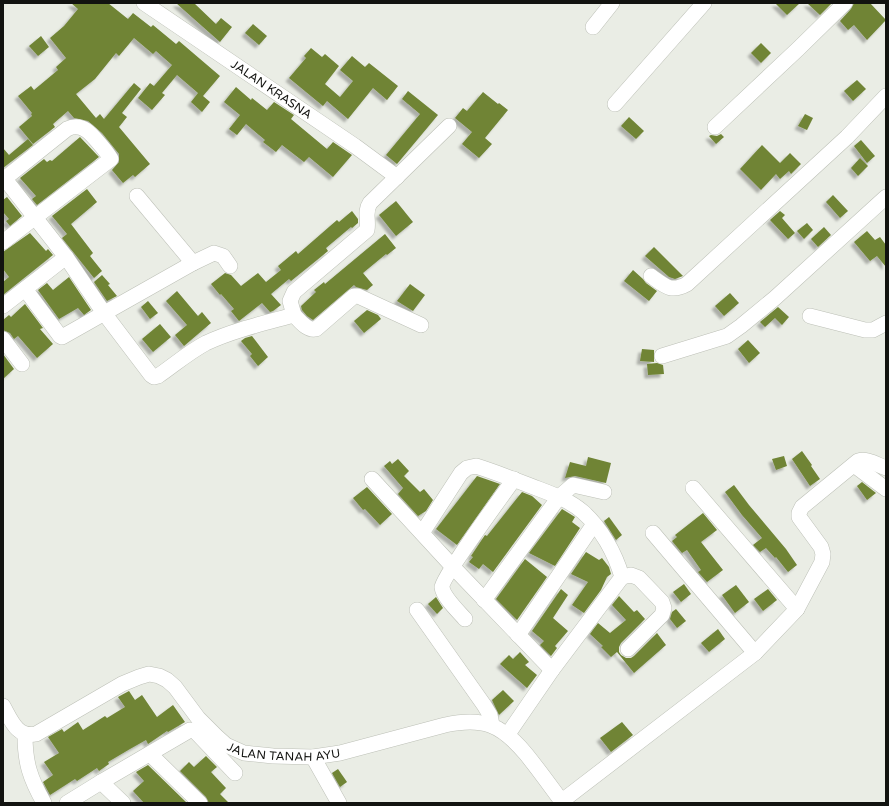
<svg xmlns="http://www.w3.org/2000/svg" width="889" height="806" font-family="'Varela Round',sans-serif">
<style>
.building{fill:#6f8435;filter:url(#shadow)}
.lines{fill:none;stroke-linecap:round;stroke-linejoin:round}
.minor-casing{stroke:#bdc0b7;stroke-width:16}
.minor{stroke:#fff;stroke-width:15}
.labels{text-anchor:middle;dominant-baseline:central;stroke-width:3.5;stroke-linejoin:round;paint-order:stroke}
.street-label{font-size:12px;fill:#121310;stroke:#fff}
</style>
<defs>
<filter id="shadow"><feDropShadow dx="-3.5" dy="3.5" stdDeviation="1" flood-color="#0004"/></filter>
</defs>
<rect width="100%" height="100%" fill="#eaede5"/>
<g class="building">
<polygon points="71,3 108,3 128,19 133,13 151,27 153,25 176,44 179,41 220,76 203,96 210,102 202,112 191,102 198,93 177,75 162,93 165,95 152,110 138,98 150,83 154,86 172,65 156,51 153,54 134,38 119,56 116,53 95,79 76,94 96,118 100,114 104,119 134,83 141,89 122,113 127,117 119,127 150,164 135,177 133,175 123,183 112,170 119,162 119,154 102,133 88,121 74,118 68,111 53,124 55,127 33,144 19,127 32,116 31,114 32,113 18,96 31,86 34,90 58,70 56,67 66,58 50,38 64,26 78,9"/>
<polygon points="176,3 194,3 216,24 221,18 232,27 220,42"/>
<polygon points="775,3 800,3 787,15"/>
<polygon points="807,3 832,3 820,15"/>
<polygon points="854,3 870,3 886,20 867,40 854,25 848,30 840,21 851,9"/>
<polygon points="253,24 267,36 259,45 245,33"/>
<polygon points="41,36 49,47 38,56 29,46"/>
<polygon points="761,43 771,53 761,63 751,53"/>
<polygon points="311,48 322,57 325,54 339,66 325,84 340,97 353,81 340,70 352,56 365,67 369,63 398,86 387,100 373,88 348,119 327,101 323,106 289,78 306,58 304,56"/>
<polygon points="857,80 866,89 853,101 844,91"/>
<polygon points="236,87 251,100 252,98 267,110 274,102 294,115 291,119 327,149 333,142 352,155 333,177 309,157 304,162 282,145 276,152 263,142 265,140 246,124 237,135 229,129 240,115 224,102"/>
<polygon points="408,91 438,115 397,164 386,155 420,114 402,99"/>
<polygon points="483,92 498,104 499,103 508,110 485,138 492,144 479,158 462,144 472,132 455,118 463,108 467,111"/>
<polygon points="805,114 813,118 807,130 798,126"/>
<polygon points="629,117 644,131 636,139 621,126"/>
<polygon points="721,134 724,137 716,144 709,136 711,135 717,136"/>
<polygon points="80,137 99,157 37,205 32,199 36,196 20,178 44,159 47,162 50,160 52,161"/>
<polygon points="28,139 33,145 3,168 3,148 9,155"/>
<polygon points="861,140 875,156 867,163 854,146"/>
<polygon points="762,145 780,163 790,153 801,164 791,174 789,171 780,179 776,174 761,190 740,169"/>
<polygon points="860,158 868,166 858,176 851,168"/>
<polygon points="87,189 97,202 71,224 93,253 90,256 102,271 94,278 62,238 67,234 52,216"/>
<polygon points="833,195 848,211 840,218 826,202"/>
<polygon points="7,197 22,216 10,226 6,221 9,219 3,212 3,200"/>
<polygon points="396,201 413,222 396,236 379,215"/>
<polygon points="352,211 358,219 358,223 352,228 351,227 326,248 328,251 317,260 291,281 289,279 271,294 281,305 273,311 270,312 262,303 239,321 231,311 234,309 221,294 220,295 211,284 225,273 231,275 241,286 258,273 266,282 281,270 278,266 296,251 298,254 337,220 339,222"/>
<polygon points="780,211 785,215 782,218 795,233 788,239 770,220"/>
<polygon points="807,223 813,230 804,239 797,231"/>
<polygon points="824,227 831,235 818,247 811,239"/>
<polygon points="867,231 875,240 880,237 886,245 886,267 877,256 870,261 854,242"/>
<polygon points="30,233 46,251 48,249 53,255 3,295 3,282 9,277 3,269 3,252"/>
<polygon points="385,234 396,248 387,255 386,254 363,273 373,285 367,290 356,287 354,285 313,320 307,316 302,310 301,306 316,292 314,290 324,282 325,284"/>
<polygon points="654,247 683,276 675,279 669,277 645,256"/>
<polygon points="633,270 643,279 646,283 657,291 649,301 624,281"/>
<polygon points="102,275 110,284 108,285 117,296 107,301 94,282"/>
<polygon points="69,277 91,310 84,315 78,308 59,319 38,290 47,283 53,290"/>
<polygon points="410,284 425,295 413,311 397,301"/>
<polygon points="177,291 198,316 202,312 211,323 184,346 175,335 187,325 166,301"/>
<polygon points="730,293 739,303 724,316 715,306"/>
<polygon points="148,301 158,313 150,319 141,307"/>
<polygon points="25,304 43,328 40,329 53,344 37,358 18,336 14,339 10,333 3,330 3,320 9,315 11,317"/>
<polygon points="778,307 789,317 782,325 775,318 765,327 760,322"/>
<polygon points="367,310 378,315 381,319 364,333 354,321"/>
<polygon points="160,324 171,337 153,352 142,339"/>
<polygon points="252,336 268,357 258,366 250,356 252,354 241,341 245,338"/>
<polygon points="748,340 760,353 749,363 738,349"/>
<polygon points="642,349 654,350 654,362 640,361"/>
<polygon points="3,354 14,369 3,379"/>
<polygon points="657,363 663,365 664,374 648,375 647,364"/>
<polygon points="802,451 812,465 811,466 820,479 810,486 792,459"/>
<polygon points="784,456 787,466 776,470 772,459"/>
<polygon points="588,457 611,463 606,483 575,476 565,478 570,462 586,466"/>
<polygon points="398,459 409,471 404,476 420,492 424,489 433,500 426,511 418,516 398,494 403,488 384,466 390,461 392,464"/>
<polygon points="477,476 500,484 457,545 436,529"/>
<polygon points="862,482 876,493 867,500 857,486"/>
<polygon points="734,485 749,505 786,549 797,565 788,572 776,557 775,558 766,548 760,552 753,545 762,538 742,515 725,492"/>
<polygon points="367,487 392,514 380,525 365,509 363,510 353,498"/>
<polygon points="522,492 532,496 542,505 493,572 483,564 479,569 469,562 473,557 471,556 485,535 487,536"/>
<polygon points="562,509 575,517 572,522 580,528 555,566 529,553"/>
<polygon points="703,513 717,530 701,542 723,570 707,582 698,572 701,570 687,550 682,553 672,541 677,537 675,535"/>
<polygon points="609,517 622,535 616,540 604,521"/>
<polygon points="586,552 599,560 602,558 609,567 611,574 607,577 601,590 584,613 572,605 588,582 571,574"/>
<polygon points="525,559 547,577 517,620 496,599"/>
<polygon points="684,584 691,594 681,602 673,592"/>
<polygon points="736,585 749,602 735,613 722,595"/>
<polygon points="561,589 568,595 553,618 568,631 555,646 557,648 551,656 540,645 544,641 532,631"/>
<polygon points="768,589 777,600 763,611 754,599"/>
<polygon points="619,596 634,612 637,610 645,619 621,643 619,647 619,652 621,655 626,658 631,658 634,656 657,633 666,645 634,673 617,652 611,657 601,647 603,646 590,634 598,623 610,633 626,620 612,605"/>
<polygon points="436,597 443,608 437,614 428,604"/>
<polygon points="676,609 686,621 677,628 670,619 672,612"/>
<polygon points="718,629 725,639 709,652 701,643"/>
<polygon points="520,652 529,662 525,665 537,675 527,688 500,664 509,655 513,659"/>
<polygon points="503,690 514,701 499,715 492,700"/>
<polygon points="129,691 135,700 142,695 157,717 173,705 185,722 168,732 167,731 148,744 146,740 130,749 108,762 109,764 99,771 97,768 77,781 75,779 50,795 43,782 53,775 44,762 59,753 48,737 62,729 64,732 78,722 83,730 105,716 107,718 125,707 118,697"/>
<polygon points="622,722 633,735 611,752 600,738"/>
<polygon points="206,756 217,767 211,772 226,788 220,794 229,803 209,803 206,797 180,771 189,762 194,767"/>
<polygon points="148,765 187,803 144,803 133,791 144,781 136,772"/>
<polygon points="338,769 347,782 340,787 332,773"/>
</g>
<g class="lines">
<defs>
<g id="minor">
<path id="s1" d="M144 3 355 146 397 177"/>
<polyline points="593,27 612,3"/>
<polyline points="615,104 704,3"/>
<polyline points="715,127 798,49 845,3"/>
<path d="M3 180 67 129C73 126 80 126 86 130 92 134 107 152 111 159L3 242"/>
<polyline points="137,196 193,263"/>
<path d="M66 257 104 313 151 375 154 377 158 376C174 365 189 352 206 343 234 330 265 323 294 315 300 321 307 331 316 329L354 296H358L421 325"/>
<path d="M651 276C665 286 671 293 687 284L847 137 886 96"/>
<polyline points="25,289 60,336 62,337 193,263 214,253 223,256 230,266"/>
<polyline points="3,306 66,257 5,179"/>
<path d="M294 315 290 301 294 292 367 230C369 220 364 212 370 203L449 126"/>
<polyline points="810,316 865,330 873,330 886,323"/>
<polyline points="3,339 22,364"/>
<polyline points="662,356 727,336 741,326 775,298 886,197"/>
<polyline points="854,465 886,489"/>
<polyline points="372,479 453,567 552,670"/>
<polyline points="693,488 797,609"/>
<path d="M422 533 461 473 467 468 476 466C495 472 513 479 531 486 549 493 568 499 583 512 601 528 615 553 622 577L552 670 508 734"/>
<polyline points="653,533 755,653"/>
<polyline points="622,577 631,575 639,578 662,602 664,608 662,615 628,649"/>
<polyline points="484,600 559,497 573,485 604,492"/>
<polyline points="417,610 484,705 490,715 492,725"/>
<path d="M465 619C459 612 443 597 442 587 442 578 504 493 514 479"/>
<polyline points="518,635 594,524"/>
<path id="s2" d="M3 706C11 720 17 738 36 734L122 684 139 677 149 674 159 676 167 680 175 687 198 718 216 736 226 745 244 753 273 756 313 757 340 753 445 725C483 717 501 724 526 754 539 770 551 787 563 803"/>
<path d="M25 735C25 763 30 778 44 803"/>
<polyline points="150,754 200,803"/>
<polyline points="313,757 339,803"/>
<path d="M562 801 755 653 797 609 822 562 823 554 821 547 799 517V513L802 507 858 461C867 458 877 465 886 468"/>
<polyline points="67,803 101,782"/>
<polyline points="123,803 101,782 190,730 195,731 235,773"/>
</g>
</defs>
<use href="#minor" class="minor-casing"/>
<use href="#minor" class="minor"/>
</g>
<g class="labels">
<g class="street-label">
<text stroke="none"><textPath href="#s1" startOffset="154">JALAN KRASNA</textPath></text>
<text stroke="none"><textPath href="#s2" startOffset="342">JALAN TANAH AYU</textPath></text>
</g>
</g>
<rect width="889" height="806" fill="none" stroke="#121310" stroke-width="8"/>
</svg>
